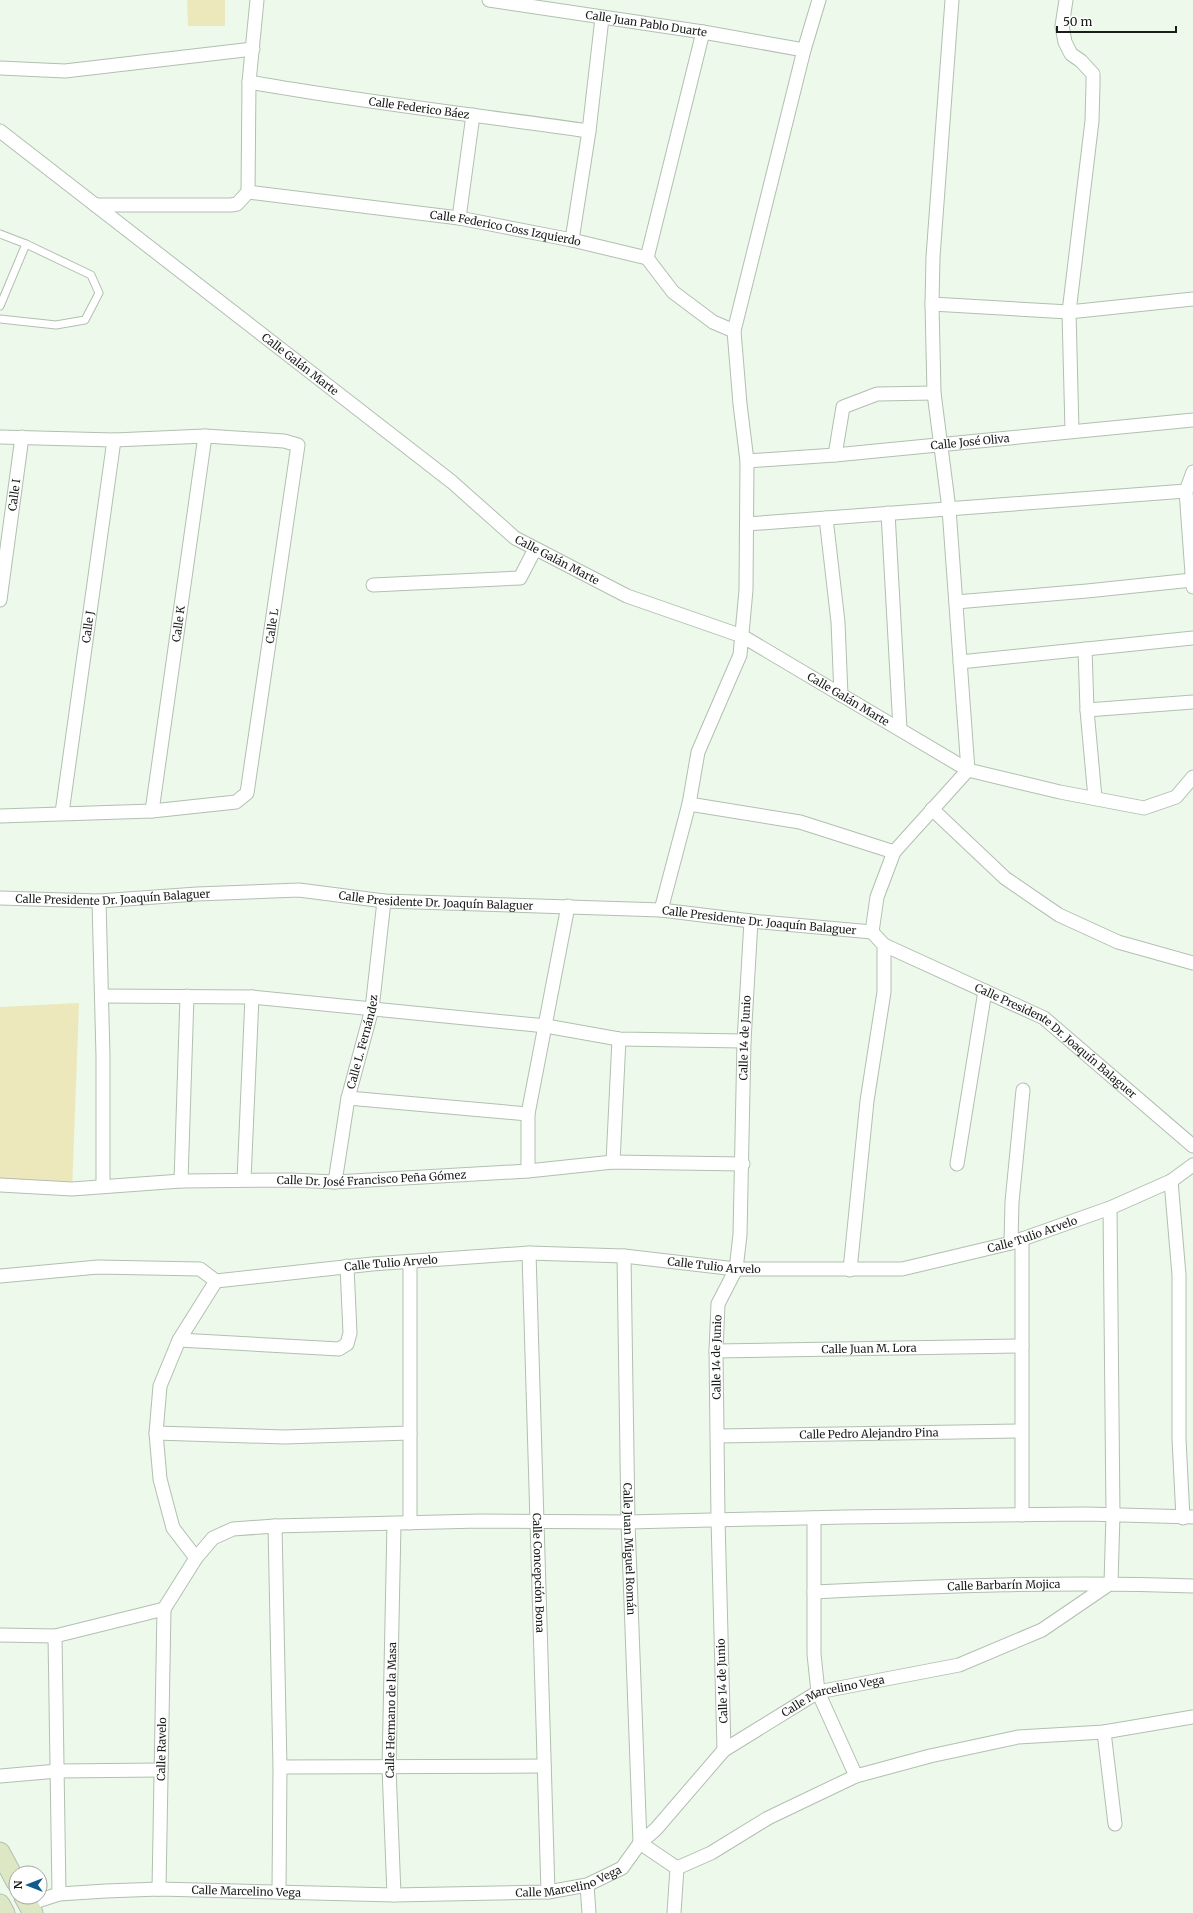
<svg xmlns="http://www.w3.org/2000/svg" width="1193" height="1913" font-family="Merriweather,serif">
<style>
.green{fill:#ece8bb}
.lines{fill:none;stroke-linecap:round;stroke-linejoin:round}
.service-casing{stroke:#b2bfb1;stroke-width:9}
.minor-casing{stroke:#b2bfb1;stroke-width:15}
.secondary-casing{stroke:#b2bfb1;stroke-width:21}
.service{stroke:#fff;stroke-width:7}
.minor{stroke:#fff;stroke-width:13}
.secondary{stroke:#dde7c4;stroke-width:19}
.labels{text-anchor:middle;dominant-baseline:central;stroke-width:3;stroke-linejoin:round;paint-order:stroke}
.street-label{font-size:11px;fill:#191e19;stroke:#fff}
</style>
<rect width="100%" height="100%" fill="#ecf9eb"/>
<g class="green">
<polygon points="187,0 225,0 225,26 188,26"/>
<polygon points="79,1003 72,1191 0,1181 0,1007"/>
</g>
<g class="lines">
<defs>
<g id="service">
<polyline points="0,234 26,244 91,275 99,293 85,320 56,325 0,319"/>
<polyline points="0,306 26,244"/>
</g>
<g id="minor">
<path id="s1" d="M489 0 703 32 804 50"/>
<polyline points="1066,0 1062,26 1065,42 1071,54 1081,61 1093,74 1093,85 1092,121 1069,312 1072,431"/>
<polyline points="0,68 65,71 253,49"/>
<path id="s2" d="M249 82C362 102 476 115 589 131"/>
<path id="s3" d="M0 131 452 482 515 538 627 596 742 636 968 770 1060 792 1144 808 1176 797 1193 777"/>
<path id="s4" d="M248 192 459 218 572 240 647 258 673 292 713 322 734 331"/>
<polyline points="95,205 231,205 237,204 248,192 249,82 257,0"/>
<polyline points="459,218 473,115"/>
<polyline points="572,240 589,131 602,18"/>
<polyline points="647,258 703,32"/>
<polyline points="932,304 1069,312 1193,299"/>
<polyline points="0,437 114,440 205,436 284,441 298,445 247,793 236,802 152,811 0,816"/>
<polyline points="835,455 843,407 877,394 934,393"/>
<path id="s5" d="M747 461 835 455 1193 420"/>
<polyline points="888,513 900,729"/>
<polyline points="826,518 838,622 841,695"/>
<polyline points="747,524 1186,491"/>
<polyline points="373,585 520,578 535,549"/>
<polyline points="1193,587 1186,491 1193,472"/>
<path id="s6" d="M0 600 22 437"/>
<polyline points="956,602 1087,591 1192,580"/>
<polyline points="1085,649 1087,710 1095,798"/>
<polyline points="960,662 1193,638"/>
<polyline points="1087,710 1193,702"/>
<polyline points="689,804 800,822 894,852"/>
<polyline points="932,809 1005,878 1059,915 1118,942 1193,963"/>
<path id="s7" d="M152 811 205 436"/>
<path id="s8" d="M62 813 114 440"/>
<path id="s9" d="M0 898 99 901 197 894 299 890 384 901 661 910 751 921 872 932"/>
<polyline points="99,901 103,1056 103,1186"/>
<polyline points="661,910 689,804 698,752 740,655 746,590 747,461 740,404 734,331 804,50 819,0"/>
<path id="s10" d="M884 945 1044 1018 1193 1146"/>
<polyline points="102,996 252,997 546,1026 619,1039 744,1041"/>
<polyline points="348,1098 528,1114"/>
<polyline points="613,1162 619,1039"/>
<polyline points="957,1164 985,991"/>
<polyline points="528,1171 528,1114 568,906"/>
<polyline points="244,1180 252,997"/>
<polyline points="181,1181 187,996"/>
<polyline points="1171,1181 1179,1275 1179,1439 1183,1518"/>
<path id="s11" d="M335 1182 348 1098 372 1009 384 901"/>
<path id="s12" d="M0 1185 72 1189 181 1181 291 1180 335 1182 528 1171 613 1162 743 1164"/>
<polyline points="1110,1208 1113,1515 1111,1583"/>
<polyline points="1022,1239 1022,1515"/>
<polyline points="1011,1243 1012,1202 1023,1090"/>
<path id="s13" d="M529 1253 548 1892"/>
<path id="s14" d="M624 1256 628 1522 640 1843 677 1868 674 1913"/>
<polyline points="410,1262 410,1523"/>
<polyline points="850,1270 867,1101 884,992 884,945 872,932 877,897 894,852 968,770 949,509 934,393 932,304 933,257 952,0"/>
<polyline points="0,1276 98,1267 200,1269 216,1281"/>
<path id="s15" d="M216 1281 372 1264 529 1253 624 1256 736 1269H902L1011 1243 1110 1208 1171 1181 1193 1165"/>
<polyline points="179,1340 339,1349 347,1344 350,1333 347,1266"/>
<path id="s16" d="M716 1351 1022 1346"/>
<polyline points="156,1433 284,1437 410,1433"/>
<path id="s17" d="M718 1436 1021 1431"/>
<polyline points="814,1518 814,1654 818,1692 856,1776"/>
<polyline points="394,1524 389,1768 394,1895"/>
<polyline points="275,1526 280,1767 279,1892"/>
<polyline points="196,1558 173,1528 160,1479 156,1433 160,1386 179,1340 216,1281"/>
<path id="s18" d="M814 1592C940 1586 1067 1581 1193 1586"/>
<polyline points="0,1635 55,1636 164,1609 196,1558 213,1538 233,1529 275,1526 480,1521 628,1522 845,1517 1086,1514 1193,1517"/>
<polyline points="55,1636 59,1894"/>
<polyline points="1104,1732 1115,1824"/>
<path id="s19" d="M724 1750 718 1519 716 1351 718 1304 736 1269 740 1235 744 1041 751 921"/>
<polyline points="280,1767 544,1766"/>
<polyline points="0,1776 58,1771 161,1770"/>
<polyline points="677,1868 711,1853 768,1818 856,1776 930,1756 1018,1737 1104,1732 1193,1717"/>
<polyline points="587,1885 589,1913"/>
<path id="s20" d="M159 1889 164 1609"/>
<path id="s21" d="M28 1904 59 1894 106 1891 159 1889 394 1895 548 1892 587 1885 622 1868 640 1843 656 1829 724 1750 818 1692 959 1665 1042 1630 1111 1583"/>
</g>
<g id="secondary">
<polyline points="0,1852 16,1882"/>
<polyline points="24,1897 33,1913"/>
<polyline points="0,1904 5,1913"/>
</g>
</defs>
<use href="#service" class="service-casing"/>
<use href="#minor" class="minor-casing"/>
<use href="#secondary" class="secondary-casing"/>
<use href="#service" class="service"/>
<use href="#minor" class="minor"/>
<use href="#secondary" class="secondary"/>
</g>
<g class="labels">
<g class="street-label">
<text stroke="none"><textPath href="#s1" startOffset="159">Calle Juan Pablo Duarte</textPath></text>
<text stroke="none"><textPath href="#s2" startOffset="172">Calle Federico Báez</textPath></text>
<text stroke="none"><textPath href="#s4" startOffset="260">Calle Federico Coss Izquierdo</textPath></text>
<text stroke="none"><textPath href="#s3" startOffset="380">Calle Galán Marte</textPath></text>
<text stroke="none"><textPath href="#s5" startOffset="224">Calle José Oliva</textPath></text>
<text stroke="none"><textPath href="#s6" startOffset="106">Calle I</textPath></text>
<text stroke="none"><textPath href="#s3" startOffset="704">Calle Galán Marte</textPath></text>
<text stroke="none"><textPath href="#s7" startOffset="189">Calle K</textPath></text>
<text stroke="none"><textPath href="#s8" startOffset="188">Calle J</textPath></text>
<text transform="translate(272 626) rotate(-82)">Calle L</text>
<text stroke="none"><textPath href="#s3" startOffset="1028">Calle Galán Marte</textPath></text>
<text stroke="none"><textPath href="#s9" startOffset="113">Calle Presidente Dr. Joaquín Balaguer</textPath></text>
<text stroke="none"><textPath href="#s9" startOffset="437">Calle Presidente Dr. Joaquín Balaguer</textPath></text>
<text stroke="none"><textPath href="#s9" startOffset="761">Calle Presidente Dr. Joaquín Balaguer</textPath></text>
<text stroke="none"><textPath href="#s19" startOffset="717">Calle 14 de Junio</textPath></text>
<text stroke="none"><textPath href="#s11" startOffset="143">Calle L. Fernández</textPath></text>
<text stroke="none"><textPath href="#s10" startOffset="198">Calle Presidente Dr. Joaquín Balaguer</textPath></text>
<text stroke="none"><textPath href="#s12" startOffset="372">Calle Dr. José Francisco Peña Gómez</textPath></text>
<text stroke="none"><textPath href="#s15" startOffset="823">Calle Tulio Arvelo</textPath></text>
<text stroke="none"><textPath href="#s15" startOffset="176">Calle Tulio Arvelo</textPath></text>
<text stroke="none"><textPath href="#s15" startOffset="500">Calle Tulio Arvelo</textPath></text>
<text stroke="none"><textPath href="#s16" startOffset="153">Calle Juan M. Lora</textPath></text>
<text stroke="none"><textPath href="#s19" startOffset="393">Calle 14 de Junio</textPath></text>
<text stroke="none"><textPath href="#s17" startOffset="151">Calle Pedro Alejandro Pina</textPath></text>
<text stroke="none"><textPath href="#s14" startOffset="293">Calle Juan Miguel Román</textPath></text>
<text stroke="none"><textPath href="#s13" startOffset="320">Calle Concepción Bona</textPath></text>
<text stroke="none"><textPath href="#s18" startOffset="190">Calle Barbarín Mojica</textPath></text>
<text transform="translate(722 1681) rotate(-92)">Calle 14 de Junio</text>
<text stroke="none"><textPath href="#s21" startOffset="880">Calle Marcelino Vega</textPath></text>
<text transform="translate(391 1710) rotate(-89)">Calle Hermano de la Masa</text>
<text stroke="none"><textPath href="#s20" startOffset="140">Calle Ravelo</textPath></text>
<text stroke="none"><textPath href="#s21" startOffset="544">Calle Marcelino Vega</textPath></text>
<text stroke="none"><textPath href="#s21" startOffset="220">Calle Marcelino Vega</textPath></text>
</g>
</g>
<g transform="translate(28 1885) rotate(270)"><circle r="19" fill="#ffffff" stroke="#a3a5a3"/>
<path d="M0-3L7 15L0 10L-7 15Z" fill="#0f5b8e"/>
<text y="-6" font-size="11" font-weight="bold" text-anchor="middle" fill="#191e19">N</text>
</g>
<path d="M1057 26v6h119v-6" fill="none" stroke="#191e19" stroke-width="2"/>
<text x="1063" y="26" font-size="12" fill="#191e19" stroke="#ffffff" stroke-width="3" paint-order="stroke">50 m</text>
</svg>
